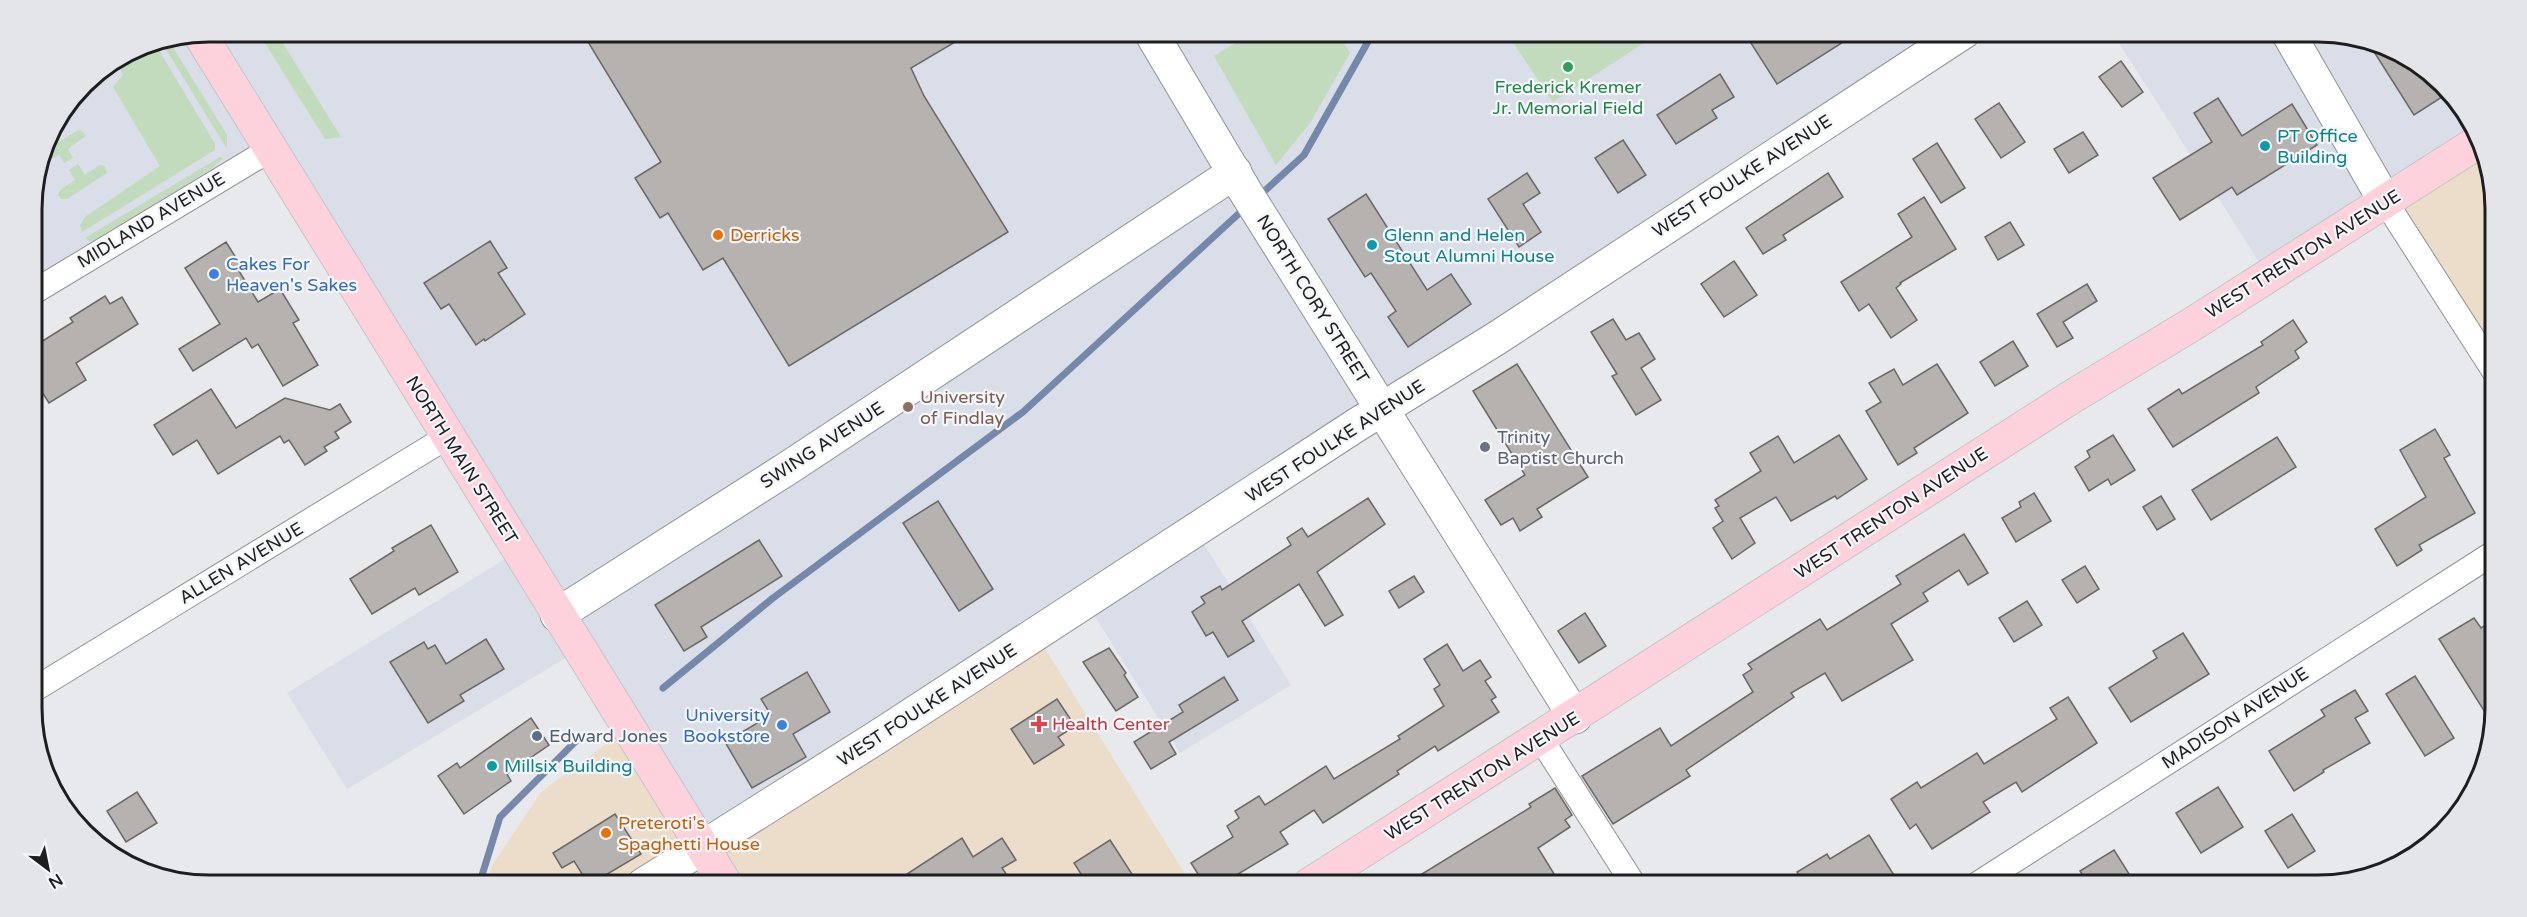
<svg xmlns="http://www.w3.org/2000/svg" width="2527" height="917" font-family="'Varela Round',sans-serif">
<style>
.commercial{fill:#ebddca}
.built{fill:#d9dee8}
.green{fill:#c2dbbc}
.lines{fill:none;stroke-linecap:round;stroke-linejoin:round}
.stream{stroke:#7688aa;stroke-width:7}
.building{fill:#b5b2af;stroke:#6b6866;stroke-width:1.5}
.street-casing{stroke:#909295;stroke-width:26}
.secondary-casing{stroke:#909295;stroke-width:35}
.primary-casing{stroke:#c4c4c5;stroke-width:35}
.street{stroke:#fff;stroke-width:24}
.secondary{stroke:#fff;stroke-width:33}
.primary{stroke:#fed2dc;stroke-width:33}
.leisure-dot{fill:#2e9e5b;stroke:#f4f6f9;stroke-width:2}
.culture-dot{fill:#0f9aa8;stroke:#f4f6f9;stroke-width:2}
.food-dot{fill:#e8710a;stroke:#f4f6f9;stroke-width:2}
.shop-dot{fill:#3f7fe0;stroke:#f4f6f9;stroke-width:2}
.education-dot{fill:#8d6e63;stroke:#f4f6f9;stroke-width:2}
.worship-dot{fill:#6b7280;stroke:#f4f6f9;stroke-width:2}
.health-dot{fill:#e0444e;stroke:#f4f6f9;stroke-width:2}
.service-dot{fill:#5c6f8a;stroke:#f4f6f9;stroke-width:2}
.labels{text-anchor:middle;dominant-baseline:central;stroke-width:4.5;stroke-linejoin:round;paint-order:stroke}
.leisure-label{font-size:18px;fill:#27864d;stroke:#f4f6f9}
.culture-label{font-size:18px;fill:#0d838f;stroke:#f4f6f9;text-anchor:start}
.street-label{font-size:18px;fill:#1e1e1f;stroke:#f4f6f9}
.food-label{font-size:18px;fill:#c56008;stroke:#f4f6f9;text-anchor:start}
.shop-label{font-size:18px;fill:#366cbe;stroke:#f4f6f9;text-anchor:start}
.education-label{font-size:18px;fill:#785e54;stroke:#f4f6f9;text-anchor:start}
.worship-label{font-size:18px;fill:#5b616d;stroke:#f4f6f9;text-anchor:start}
.health-label{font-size:18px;fill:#be3a42;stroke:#f4f6f9;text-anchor:start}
.service-label{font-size:18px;fill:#4e5e75;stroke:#f4f6f9;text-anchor:start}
.rim{fill:none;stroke:#1e1e1f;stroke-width:3}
</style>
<rect width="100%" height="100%" fill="#e7e9ec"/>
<g class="commercial">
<polygon points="2475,144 2494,185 2494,373 2385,201"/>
<polygon points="1036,634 1192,885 488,885 491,867 541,792 621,733"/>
</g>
<g class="built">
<polygon points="2318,31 2375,41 2452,92 2475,144 2268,276 2112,32"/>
<polygon points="209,32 1970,32 1196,531 1291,685 1180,753 1086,602 703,848 579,650 347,789 287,693 518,551 271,149 46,284 32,262 32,197 50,131 92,76 141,45"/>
</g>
<g class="green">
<polygon points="258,32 276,32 341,137 325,139"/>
<polygon points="1253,32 1337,32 1350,53 1310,123 1276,165 1214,56"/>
<polygon points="1506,32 1661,32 1553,102"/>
<polygon points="168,39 227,135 227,149 161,41"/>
<polygon points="154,42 215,144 215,150 82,232 80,225 85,217 160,166 113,87 123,75 117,60 141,45"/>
<polygon points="110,64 113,73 74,99 92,76"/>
<polygon points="78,130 82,131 86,136 68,149 73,158 64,163 59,155 41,164 44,152"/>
<polygon points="220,157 223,158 211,169 97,240 90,241 85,238"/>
<polygon points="78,164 85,175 100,165 105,166 107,173 67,199 61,199 58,194 60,190 75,180 69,170"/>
</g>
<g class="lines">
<g class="stream">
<polyline points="1259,196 1304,155 1374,31"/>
<polyline points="663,688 773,598 1023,412 1246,207"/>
<polyline points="479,885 500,817 577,740"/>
</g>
</g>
<g class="building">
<polygon points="582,32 972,32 911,68 924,96 1008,232 789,366 723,258 703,270 668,213 660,218 635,178 661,162"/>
<polygon points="1761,32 1859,32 1777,84 1749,40"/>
<polygon points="2366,39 2375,41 2429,77 2442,97 2414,115"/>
<polygon points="2121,61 2143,92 2122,107 2099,77"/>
<polygon points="1720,74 1734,97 1712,110 1717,118 1676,144 1657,115"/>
<polygon points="2218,98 2242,136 2292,104 2317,145 2237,195 2232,187 2180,220 2153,178 2212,142 2194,113"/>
<polygon points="1999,103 2025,142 2001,158 1975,119"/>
<polygon points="2083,132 2098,155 2069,173 2054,149"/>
<polygon points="1623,140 1646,175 1618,193 1595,158"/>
<polygon points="1937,143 1965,188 1941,203 1913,159"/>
<polygon points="1527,173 1540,193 1523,204 1541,232 1519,247 1488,199"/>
<polygon points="1828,173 1843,197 1783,235 1786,240 1763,254 1746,228"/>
<polygon points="1366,194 1427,290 1451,274 1471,304 1408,347 1388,317 1396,311 1371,273 1365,277 1328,219"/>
<polygon points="1924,197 1956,249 1900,283 1901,284 1896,288 1917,320 1891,338 1869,304 1859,311 1841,282 1912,237 1898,214"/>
<polygon points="2010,222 2024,245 1998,260 1985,237"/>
<polygon points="490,241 507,268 498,273 525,314 485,341 484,339 476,345 449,304 441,309 424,283"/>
<polygon points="226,242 243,269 239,271 258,302 280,289 299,320 293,323 318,365 283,386 258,344 252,348 246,338 193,371 179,349 220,324 185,268"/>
<polygon points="1734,261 1757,295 1724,317 1701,284"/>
<polygon points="2087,284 2097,301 2063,322 2073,338 2057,347 2037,314"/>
<polygon points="105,296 110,304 122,297 138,324 76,363 86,380 49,403 42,392 33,398 33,347 73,322 70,318"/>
<polygon points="1613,319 1626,340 1639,333 1655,359 1641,368 1661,400 1636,415 1612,376 1617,374 1591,332"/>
<polygon points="2293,320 2307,342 2295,351 2299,358 2256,387 2259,393 2173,447 2148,409 2179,389 2182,394 2263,345 2261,342"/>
<polygon points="2013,341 2028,366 1995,386 1980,362"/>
<polygon points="1517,364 1588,477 1537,509 1542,517 1520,531 1513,518 1501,525 1485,500 1525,475 1473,391"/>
<polygon points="1937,364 1968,413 1914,448 1917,453 1898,465 1866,411 1881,402 1869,383 1894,369 1903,385"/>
<polygon points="211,389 236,428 285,398 330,410 340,404 351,422 335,432 339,438 324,447 327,451 305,465 289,440 284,443 280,436 218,474 197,440 173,455 154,425"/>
<polygon points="2435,429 2450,455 2444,458 2475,513 2419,545 2422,550 2397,566 2375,529 2426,497 2400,450"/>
<polygon points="1839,435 1867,479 1837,499 1835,496 1791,521 1776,497 1740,518 1755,543 1732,559 1713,528 1723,521 1715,508 1719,506 1715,500 1761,471 1750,453 1778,436 1794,463"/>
<polygon points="2113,435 2135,470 2111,485 2108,479 2089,491 2075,467 2090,457 2087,451"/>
<polygon points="2277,437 2296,467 2211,520 2192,490"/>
<polygon points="2034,493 2051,521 2016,542 2002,518 2021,507 2019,502"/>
<polygon points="2161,496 2175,519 2157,530 2143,507"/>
<polygon points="1368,498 1385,524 1317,572 1343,615 1325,626 1299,584 1242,621 1254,641 1228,657 1213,632 1206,636 1192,612 1205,603 1201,597 1220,586 1222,590 1291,545 1287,538 1302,528 1308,537"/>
<polygon points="938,501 993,589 959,611 903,523"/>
<polygon points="431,525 458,572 419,595 415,588 372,614 350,579 394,551 392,548"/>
<polygon points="1964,534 1988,573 1968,585 1959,570 1923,593 1928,601 1891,624 1913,660 1842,701 1825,673 1791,693 1794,697 1686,770 1690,776 1613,824 1582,776 1660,728 1671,746 1753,692 1743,675 1752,669 1748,664 1820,619 1827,630 1901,584 1896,576"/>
<polygon points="759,540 782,576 701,627 707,637 684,651 655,605"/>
<polygon points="2085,566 2099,589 2077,603 2062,580"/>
<polygon points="1414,576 1424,592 1399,608 1389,591"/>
<polygon points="2027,601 2042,625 2014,642 1999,618"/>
<polygon points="1585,613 1606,646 1579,663 1558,631"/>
<polygon points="2474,618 2481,628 2495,619 2496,708 2493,725 2439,639"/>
<polygon points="2183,633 2209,674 2131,722 2109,688 2157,658 2153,651"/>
<polygon points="486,639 504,669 460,695 464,701 428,723 390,662 424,642 428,649 435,645 446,664"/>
<polygon points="1447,644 1463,671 1480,660 1491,677 1485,681 1496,697 1491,700 1499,712 1438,751 1435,746 1397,771 1399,774 1323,823 1314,810 1280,832 1288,844 1220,885 1205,885 1191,863 1233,837 1227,826 1239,818 1235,811 1259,796 1265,805 1326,766 1334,779 1400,739 1398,736 1444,706 1434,689 1440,685 1424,659"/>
<polygon points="1109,648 1126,673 1124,675 1138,697 1116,711 1083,662"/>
<polygon points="807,672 830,712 793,734 806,757 752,788 725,742 771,715 761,699"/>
<polygon points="2415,676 2454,738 2425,756 2386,694"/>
<polygon points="1224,677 1238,700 1169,742 1176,754 1151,769 1134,742 1183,712 1179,705"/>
<polygon points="2355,690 2368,711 2355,718 2370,743 2323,770 2324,772 2294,791 2269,751 2325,716 2321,710"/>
<polygon points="2068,697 2097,743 2022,792 2016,782 1983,802 1990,812 1932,849 1916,824 1910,829 1891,799 1917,782 1921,788 1977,753 1984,764 2057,719 2050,708"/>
<polygon points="1057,699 1075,726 1058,737 1064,745 1034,764 1011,729"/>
<polygon points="531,718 549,745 507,774 511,781 464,814 438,776 457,763 460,768"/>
<polygon points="2218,787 2243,827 2201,853 2176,813"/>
<polygon points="1555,788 1572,815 1565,820 1570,827 1538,848 1556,877 1544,885 1404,885 1531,807 1529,804"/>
<polygon points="137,792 157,823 126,842 107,811"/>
<polygon points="615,814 641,854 589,885 574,861 562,868 553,853"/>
<polygon points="2292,814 2315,851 2288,868 2265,831"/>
<polygon points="1869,835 1900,885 1805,885 1797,872 1827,854 1830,859"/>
<polygon points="962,838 973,857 1002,838 1016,860 1002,868 1014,885 914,885 907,874"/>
<polygon points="1110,840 1139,885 1088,885 1074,863"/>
<polygon points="2114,850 2136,885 2089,885 2080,871"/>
</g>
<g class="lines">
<defs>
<g id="street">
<polyline points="2385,201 2494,371"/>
<polyline points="32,293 271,149"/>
<polyline points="35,689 447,437"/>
<polyline points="1541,739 1634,885"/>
<polyline points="1976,885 2495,552"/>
</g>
<g id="secondary">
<polyline points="1150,31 1245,191 1575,717"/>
<polyline points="2287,31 2385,201"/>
<polyline points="557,615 788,468 1235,172"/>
<polyline points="643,885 879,736 1358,424 1497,338 1965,31"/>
</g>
<g id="primary">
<polyline points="199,33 726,885"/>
<polyline points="1309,885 2073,396 2191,325 2475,144"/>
</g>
</defs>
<use href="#street" class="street-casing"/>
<use href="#secondary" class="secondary-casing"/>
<use href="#primary" class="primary-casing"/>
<use href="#street" class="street"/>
<use href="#secondary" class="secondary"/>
<use href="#primary" class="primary"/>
</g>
<circle class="leisure-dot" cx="1568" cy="67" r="6"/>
<g class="culture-dot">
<circle cx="2265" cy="146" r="6"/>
<circle cx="1372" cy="245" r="6"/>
<circle cx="492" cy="766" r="6"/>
</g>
<g class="food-dot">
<circle cx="718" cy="235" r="6"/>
<circle cx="606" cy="833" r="6"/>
</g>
<g class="shop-dot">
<circle cx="214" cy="274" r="6"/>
<circle cx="782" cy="725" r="6"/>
</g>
<circle class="education-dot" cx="908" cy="407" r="6"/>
<circle class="worship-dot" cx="1485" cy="447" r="6"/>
<path class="health-dot" d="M1036 715h6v6h6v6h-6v6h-6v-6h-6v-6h6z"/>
<circle class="service-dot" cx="537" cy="736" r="6"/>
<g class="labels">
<g class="leisure-label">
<text x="1568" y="87">Frederick Kremer<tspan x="1568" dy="21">Jr. Memorial Field</tspan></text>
</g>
<g class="culture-label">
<text x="2277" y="136">PT Office<tspan x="2277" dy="21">Building</tspan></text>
<text x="1384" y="235">Glenn and Helen<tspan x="1384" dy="21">Stout Alumni House</tspan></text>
<text x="504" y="766">Millsix Building</text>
</g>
<g class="street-label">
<text transform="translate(1742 176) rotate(-33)">WEST FOULKE AVENUE</text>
<text transform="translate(151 220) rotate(-31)">MIDLAND AVENUE</text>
<text transform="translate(2303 254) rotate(-32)">WEST TRENTON AVENUE</text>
<text transform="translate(1313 299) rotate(58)">NORTH CORY STREET</text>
<text transform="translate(1335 441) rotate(-33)">WEST FOULKE AVENUE</text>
<text transform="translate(822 445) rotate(-33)">SWING AVENUE</text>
<text transform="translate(462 460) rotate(58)">NORTH MAIN STREET</text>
<text transform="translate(1891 513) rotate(-33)">WEST TRENTON AVENUE</text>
<text transform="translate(241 563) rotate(-31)">ALLEN AVENUE</text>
<text transform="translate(927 705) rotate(-33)">WEST FOULKE AVENUE</text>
<text transform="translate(2235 718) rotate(-33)">MADISON AVENUE</text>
<text transform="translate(1482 776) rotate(-32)">WEST TRENTON AVENUE</text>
</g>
<g class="food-label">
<text x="730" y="235">Derricks</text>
<text x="618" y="823">Preteroti's<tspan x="618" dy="21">Spaghetti House</tspan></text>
</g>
<g class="shop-label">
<text x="226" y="264">Cakes For<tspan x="226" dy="21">Heaven's Sakes</tspan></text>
<text x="770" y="715" text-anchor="end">University<tspan x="770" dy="21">Bookstore</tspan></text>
</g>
<g class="education-label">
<text x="920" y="397">University<tspan x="920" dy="21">of Findlay</tspan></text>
</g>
<g class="worship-label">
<text x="1497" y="437">Trinity<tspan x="1497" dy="21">Baptist Church</tspan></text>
</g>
<g class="health-label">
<text x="1052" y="724">Health Center</text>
</g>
<g class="service-label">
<text x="549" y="736">Edward Jones</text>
</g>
</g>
<path d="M0 0H2527V917H0ZM209 42H2318A167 167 0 0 1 2485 209V708A167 167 0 0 1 2318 875H209A167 167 0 0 1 42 708V209A167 167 0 0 1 209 42Z" fill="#e3e5e8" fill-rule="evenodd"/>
<path class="rim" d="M209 42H2318A167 167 0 0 1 2485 209V708A167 167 0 0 1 2318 875H209A167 167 0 0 1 42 708V209A167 167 0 0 1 209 42Z"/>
<g transform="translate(48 869) rotate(148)" stroke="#f4f6f9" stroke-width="4.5" paint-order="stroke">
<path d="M0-4.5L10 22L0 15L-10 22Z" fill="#1e1e1f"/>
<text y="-9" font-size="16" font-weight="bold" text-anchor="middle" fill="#1e1e1f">N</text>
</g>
</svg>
